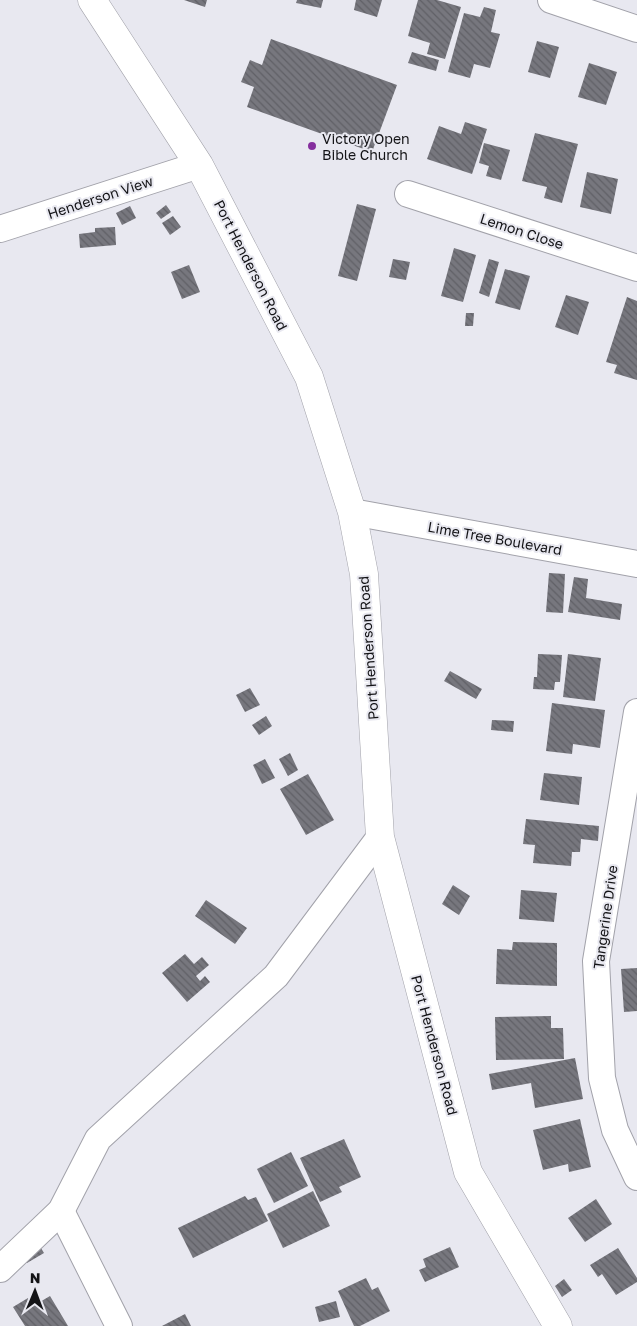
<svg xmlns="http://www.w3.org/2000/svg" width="637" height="1326" font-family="'Golos Text',sans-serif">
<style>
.building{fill:url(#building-back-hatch)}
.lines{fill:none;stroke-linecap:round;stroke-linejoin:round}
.street-casing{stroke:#a2a2aa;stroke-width:28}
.secondary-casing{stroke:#a2a2aa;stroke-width:29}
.street{stroke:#fff;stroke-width:26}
.secondary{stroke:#fff;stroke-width:28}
.poi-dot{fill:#852f9e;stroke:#e8e8f0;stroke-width:2}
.labels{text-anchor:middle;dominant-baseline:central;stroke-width:4;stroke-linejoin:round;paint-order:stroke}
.poi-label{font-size:14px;fill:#131316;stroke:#e8e8f0;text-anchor:start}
.street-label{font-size:14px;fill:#131316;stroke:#e8e8f0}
</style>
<defs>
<pattern id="building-back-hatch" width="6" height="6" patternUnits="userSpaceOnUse" patternTransform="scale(1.25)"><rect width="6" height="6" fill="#77777e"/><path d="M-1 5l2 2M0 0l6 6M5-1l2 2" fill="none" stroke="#606066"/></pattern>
</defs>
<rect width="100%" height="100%" fill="#e8e8f0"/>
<g class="building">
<polygon points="184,0 207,0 205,7"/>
<polygon points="297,0 323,0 321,8 296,3"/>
<polygon points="356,0 382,0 377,17 354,10"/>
<polygon points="418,0 437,0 461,7 445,59 427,54 430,43 408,36"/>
<polygon points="484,7 496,10 491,32 500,34 490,68 474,64 470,78 448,72 464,13 480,17"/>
<polygon points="271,39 397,85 372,152 247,107 254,87 241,82 250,60 262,65"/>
<polygon points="537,41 559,47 550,78 528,72"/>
<polygon points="412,52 439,60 436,71 408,63"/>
<polygon points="589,63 617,72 606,105 578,97"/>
<polygon points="465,122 487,129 472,174 427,159 439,126 461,134"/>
<polygon points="535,133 578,144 562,203 544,198 547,187 522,181"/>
<polygon points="484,143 510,150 501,180 486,176 489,166 479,163"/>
<polygon points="587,172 618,179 611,214 580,207"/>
<polygon points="357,204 376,209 357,281 338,276"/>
<polygon points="166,205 171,212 161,219 156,213"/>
<polygon points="130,206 136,218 122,225 116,213"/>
<polygon points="173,216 181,227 170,235 162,223"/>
<polygon points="115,227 116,245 80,248 79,234 95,232 95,228"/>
<polygon points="454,248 476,255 463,302 441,296"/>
<polygon points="393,259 410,262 406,280 389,277"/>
<polygon points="489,259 499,262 489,297 479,293"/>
<polygon points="189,265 200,292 182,299 171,272"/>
<polygon points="505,269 530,276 520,310 495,303"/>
<polygon points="566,295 589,302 578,335 555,327"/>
<polygon points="627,297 637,301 637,380 614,373 617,365 606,362"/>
<polygon points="466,313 474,313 473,326 465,326"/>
<polygon points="549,573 565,574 563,613 546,612"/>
<polygon points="574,577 588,579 586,598 622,604 620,620 568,612"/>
<polygon points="538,654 562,655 560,682 555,682 554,690 533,689 534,677 537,677"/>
<polygon points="568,654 601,658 595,701 563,697"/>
<polygon points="450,671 482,689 476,699 444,681"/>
<polygon points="250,688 260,705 245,712 236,695"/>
<polygon points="552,703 605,710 600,748 573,744 572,754 546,751"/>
<polygon points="266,716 272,726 259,735 252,725"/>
<polygon points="492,720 514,721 513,732 491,730"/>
<polygon points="290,753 298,770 288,776 279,759"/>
<polygon points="265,759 275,778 262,784 253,765"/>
<polygon points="544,773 582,777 579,805 540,800"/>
<polygon points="308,774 334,820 306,835 280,789"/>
<polygon points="526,819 599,826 598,841 581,839 580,852 572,852 571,866 533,863 535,845 523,844"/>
<polygon points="453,885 470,896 459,915 442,904"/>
<polygon points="521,890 557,893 554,922 519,919"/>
<polygon points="206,900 247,928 235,944 195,916"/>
<polygon points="513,942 557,943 557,986 496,984 497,949 512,950"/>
<polygon points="185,954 194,964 202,957 209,965 196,976 200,981 205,976 210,982 187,1002 162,973"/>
<polygon points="637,968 637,1011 624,1012 621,969"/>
<polygon points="551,1016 551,1028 563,1028 564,1059 496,1060 495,1017"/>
<polygon points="575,1058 583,1099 535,1108 531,1083 492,1090 489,1074"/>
<polygon points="580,1119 591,1167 569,1172 568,1164 543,1170 533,1130"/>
<polygon points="344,1139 361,1177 339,1187 342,1192 320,1202 300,1158"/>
<polygon points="291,1152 308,1186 274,1203 257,1169"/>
<polygon points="313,1191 330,1226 283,1248 267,1214"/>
<polygon points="245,1196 248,1200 256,1197 268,1221 193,1258 178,1228"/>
<polygon points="596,1199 612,1224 585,1242 568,1218"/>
<polygon points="34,1237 44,1253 27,1263 17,1247"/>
<polygon points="450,1247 459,1267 425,1282 419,1270 426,1267 423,1259"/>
<polygon points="618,1248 637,1278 637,1282 616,1295 602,1274 598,1277 590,1265"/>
<polygon points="366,1278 372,1290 378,1287 390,1311 360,1326 354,1326 338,1291"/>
<polygon points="564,1279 572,1290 562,1297 555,1286"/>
<polygon points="50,1296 68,1326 25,1326 13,1307 28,1298 33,1306"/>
<polygon points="336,1301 340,1317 319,1322 315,1307"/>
<polygon points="185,1314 191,1326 162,1326"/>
</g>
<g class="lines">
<defs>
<g id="street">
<polyline points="551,0 637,29"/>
<polyline points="408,194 637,268"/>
<polyline points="0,229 199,165"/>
<polyline points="352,512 637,564"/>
<polyline points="637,712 596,961 602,1078 615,1130 637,1177"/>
<polyline points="61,1211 119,1326"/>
<polyline points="0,1269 61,1211 98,1139 276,976 380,837"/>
</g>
<polyline id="secondary" points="92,0 199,165 309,377 352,512 364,574 380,837 468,1172 558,1326"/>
</defs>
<use href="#street" class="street-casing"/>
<use href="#secondary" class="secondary-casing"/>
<use href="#street" class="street"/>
<use href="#secondary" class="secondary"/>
</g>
<circle class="poi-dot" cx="312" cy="146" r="5"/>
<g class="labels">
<g class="poi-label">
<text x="322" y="138">Victory Open<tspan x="322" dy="16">Bible Church</tspan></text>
</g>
<g class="street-label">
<text transform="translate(100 197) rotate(-18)">Henderson View</text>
<text transform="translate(522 231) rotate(18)">Lemon Close</text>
<text transform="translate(251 265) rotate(63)">Port Henderson Road</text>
<text transform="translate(495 538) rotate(10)">Lime Tree Boulevard</text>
<text transform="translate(368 648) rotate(-94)">Port Henderson Road</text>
<text transform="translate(605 917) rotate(-82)">Tangerine Drive</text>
<text transform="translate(435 1045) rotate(75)">Port Henderson Road</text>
</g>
</g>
<g transform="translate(35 1291) rotate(1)" stroke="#e8e8f0" stroke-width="4" paint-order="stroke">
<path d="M0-4L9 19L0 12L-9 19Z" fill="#131316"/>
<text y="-8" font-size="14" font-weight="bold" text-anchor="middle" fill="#131316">N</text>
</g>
</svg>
